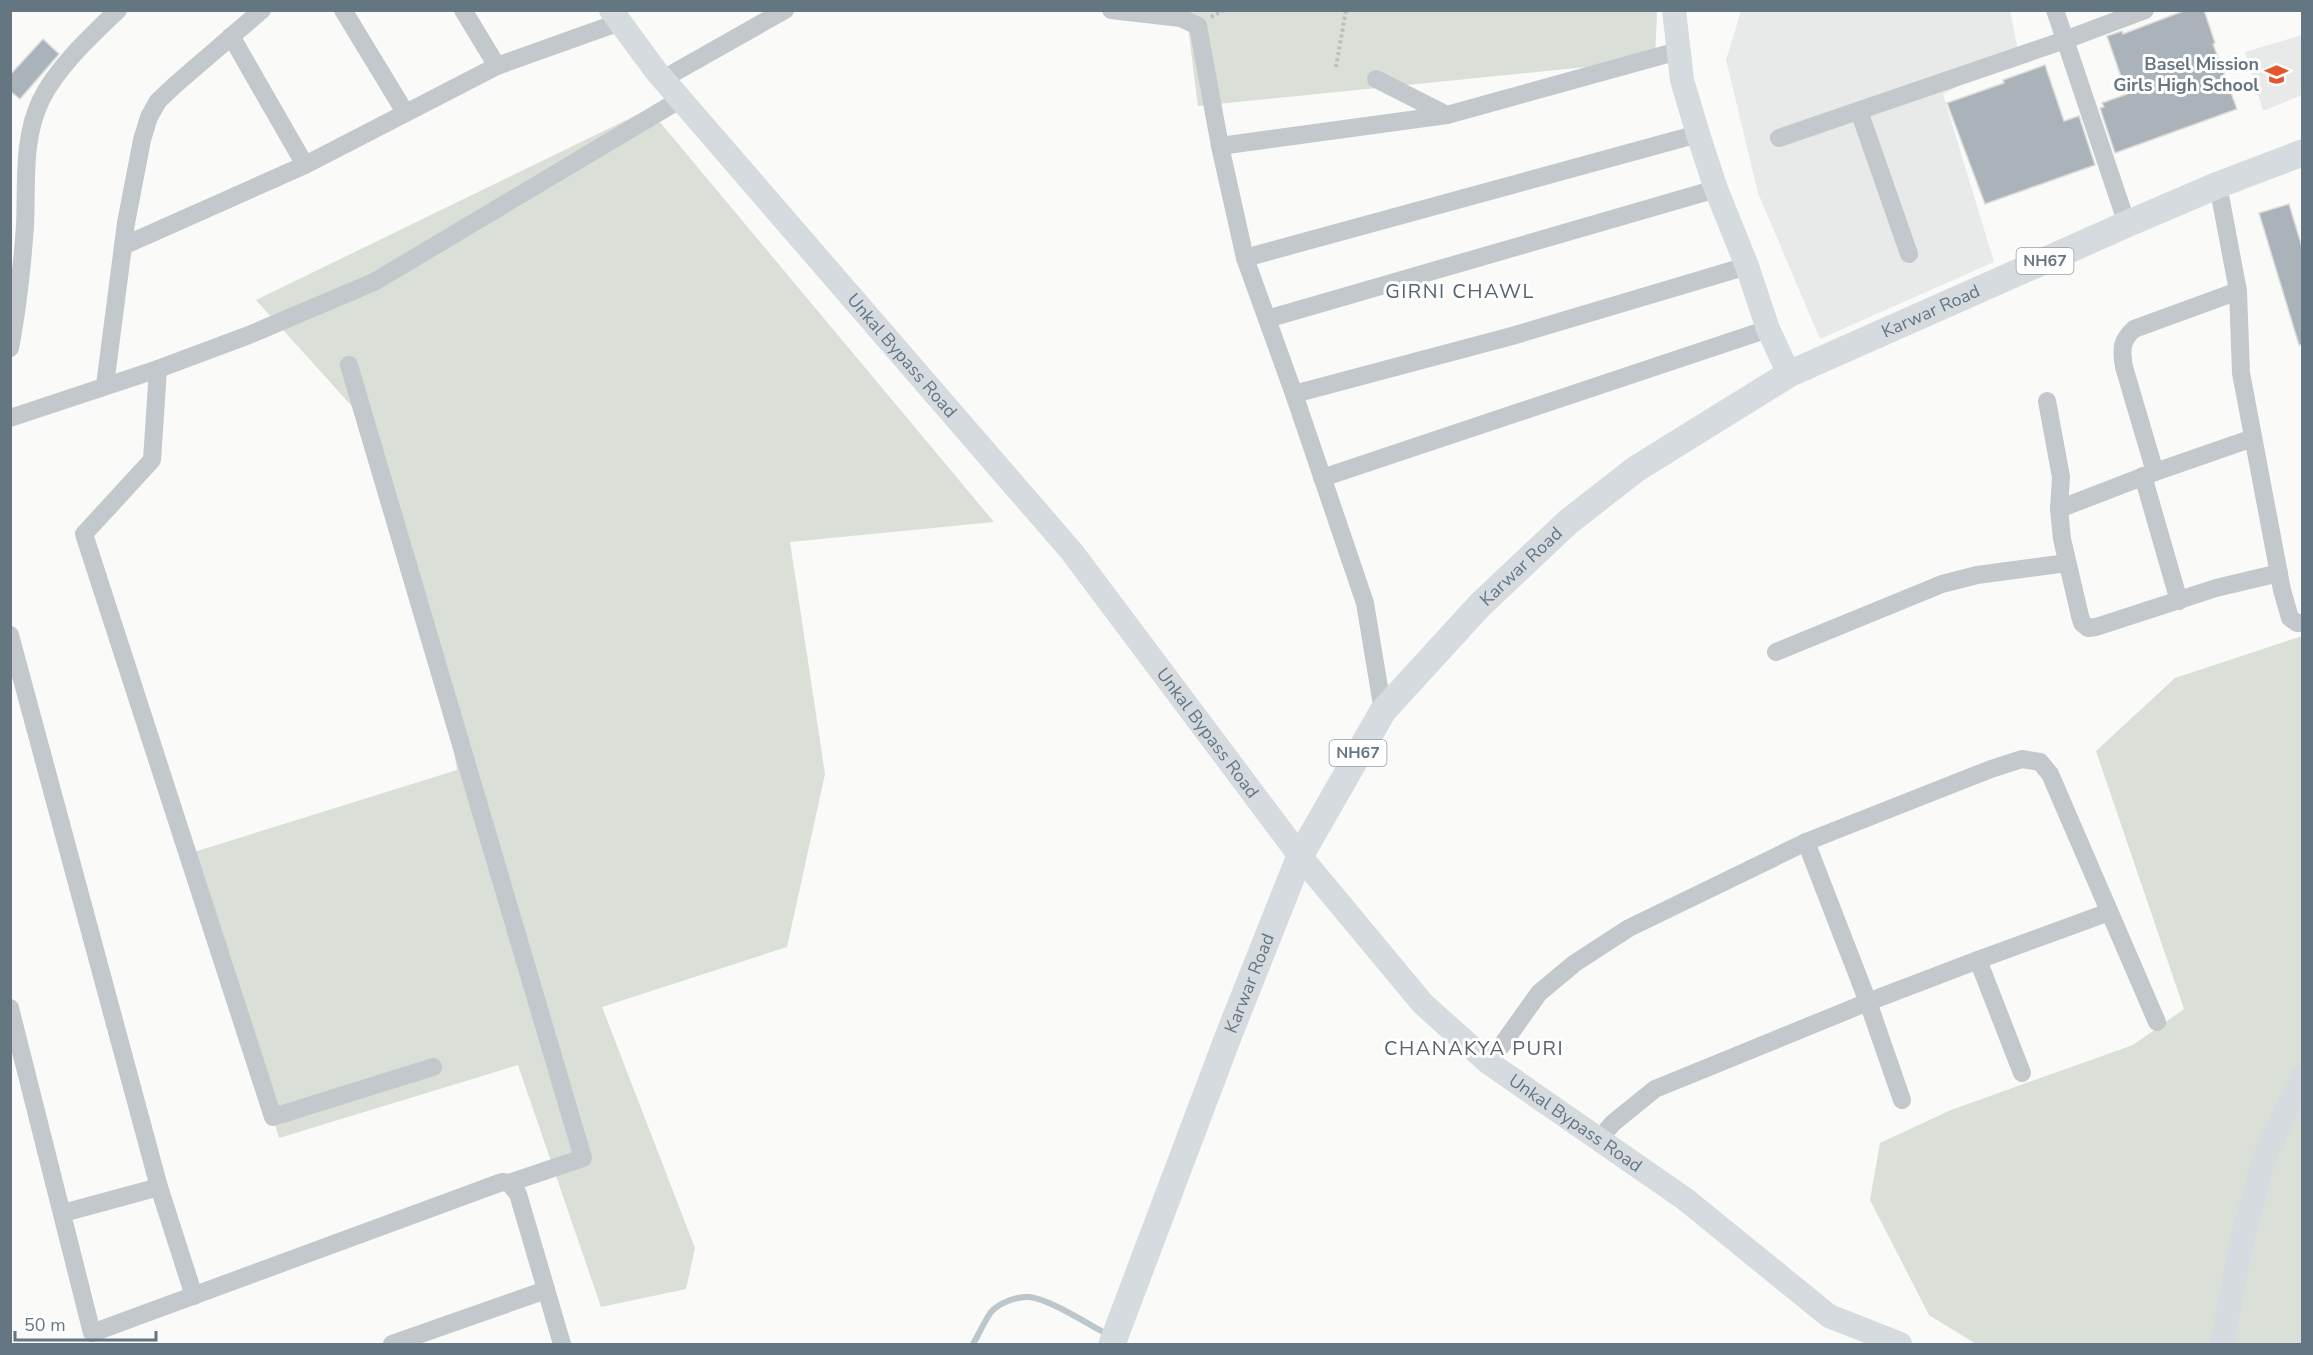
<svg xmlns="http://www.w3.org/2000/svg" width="2313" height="1355" font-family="'Nunito Sans',sans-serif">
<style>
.built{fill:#e8e9e9}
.green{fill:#dadfd7}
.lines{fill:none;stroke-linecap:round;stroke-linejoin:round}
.stream{stroke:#bbc7cb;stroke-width:6}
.building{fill:#aab3b9;stroke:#dcdcda;stroke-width:1.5}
.path{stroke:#bbbfc2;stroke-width:4;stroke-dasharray:3 3;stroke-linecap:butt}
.minor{stroke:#c3c8cc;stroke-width:18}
.major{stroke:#d6dbdf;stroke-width:24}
.highway{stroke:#d6dbdf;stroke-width:27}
.labels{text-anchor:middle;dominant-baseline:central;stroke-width:6;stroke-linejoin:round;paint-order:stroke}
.shield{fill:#fff;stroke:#939fa8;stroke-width:1.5}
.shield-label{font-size:16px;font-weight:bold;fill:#657683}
.poi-label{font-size:18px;font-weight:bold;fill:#657683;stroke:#fff;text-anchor:end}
.street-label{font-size:18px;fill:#657683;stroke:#fff}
.neighbourhood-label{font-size:20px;letter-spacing:1.5px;fill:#57646e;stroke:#fff}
</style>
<rect width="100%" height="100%" fill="#fafaf8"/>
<g class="built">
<polygon points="1741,11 2010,11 2019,55 1943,94 1994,262 1820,339 1758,193 1726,60"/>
<polygon points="2302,35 2302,95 2263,111 2245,52"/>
</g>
<g class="green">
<polygon points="1186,11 1657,11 1655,60 1198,106"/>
<polygon points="649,109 994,522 790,542 825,774 787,947 602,1007 695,1248 686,1289 601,1307 518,1065 279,1138 194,852 457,770 453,744 368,424 256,300"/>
<polygon points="2302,636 2302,1344 1976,1344 1929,1315 1870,1200 1880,1143 1951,1110 2133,1045 2184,1009 2096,751 2175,678"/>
</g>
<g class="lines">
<path class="stream" d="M973 1344C979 1334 984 1322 991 1312 999 1303 1017 1296 1029 1297 1050 1299 1089 1325 1109 1335"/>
</g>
<g class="building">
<polygon points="2186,10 2204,10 2215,43 2213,44 2237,109 2115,153 2100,108 2104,107 2102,103 2127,94 2107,36 2122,31 2123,34"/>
<polygon points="43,39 59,54 20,99 10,91 10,75"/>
<polygon points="2045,65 2064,121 2079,116 2095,165 1985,204 1947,103 2004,83 2003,80"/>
<polygon points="2289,204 2302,247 2302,345 2299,345 2259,213"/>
</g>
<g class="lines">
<g class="path">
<polyline points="1211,17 1224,10"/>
<polyline points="1336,67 1346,10"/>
</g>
<g class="minor">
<polyline points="343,10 405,112"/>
<polyline points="463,10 497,66"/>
<polyline points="1111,10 1181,18 1198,26 1220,146 1245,258 1294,394 1365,603 1383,711"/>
<polyline points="2055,10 2127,224"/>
<polyline points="231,36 305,165"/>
<polyline points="663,79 785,10"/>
<polyline points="1376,79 1447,115"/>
<polyline points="1859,111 1909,254"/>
<polyline points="1779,138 2065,40 2145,10"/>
<polyline points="1220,146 1447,115 1678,51"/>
<polyline points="2218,185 2238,291 2241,373 2282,590 2290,618 2297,623 2302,623"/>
<polyline points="123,246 305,165 497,66 620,22"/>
<polyline points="1245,258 1698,134"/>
<polyline points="1267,319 1716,189"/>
<path d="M10 348C18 307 22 267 25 226 27 184 22 139 41 100 56 68 92 35 118 10"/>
<polyline points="349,365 583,1158 509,1183"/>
<polyline points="158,369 152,460 84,534 273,1117 433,1067"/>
<polyline points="105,385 126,223 142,140 149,117 158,101 175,85 262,10"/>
<polyline points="1294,394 1512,336 1747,266"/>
<polyline points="2047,401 2061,477 2059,509 2062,539 2080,616 2082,623 2088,628 2096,627 2216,588 2279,573"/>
<polyline points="10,418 158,369 249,335 374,282 681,99"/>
<path d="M2155 472 2124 367C2121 349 2121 341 2134 329L2238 291"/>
<polyline points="2143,476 2179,601"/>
<polyline points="1322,478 1768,329"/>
<polyline points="2059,509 2155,472 2253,438"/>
<polyline points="10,635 159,1187 194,1296"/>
<polyline points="1776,652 1942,584 1977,575 2067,563"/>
<polyline points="1806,842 1868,1002 1902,1100"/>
<polyline points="1978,960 2109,912"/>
<polyline points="10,1008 92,1333 502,1182 509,1183 518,1194 562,1344"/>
<polyline points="1489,1063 1539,993 1575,963 1629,928 1806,842 1991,769 2022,759 2040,762 2050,774 2157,1022"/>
<polyline points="1598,1140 1613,1123 1655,1089 1868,1002 1978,960 2022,1073"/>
<polyline points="63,1213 159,1187"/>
<polyline points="392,1344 546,1290"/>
</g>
<g class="major">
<path id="s1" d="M611 10 656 71 1072 552 1300 856 1423 1004 1489 1063 1685 1199 1829 1316 1900 1344"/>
<polyline points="1674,10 1682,80 1698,134 1716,189 1747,266 1768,329 1789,374"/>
<polyline points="2222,1344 2241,1244 2264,1158 2302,1077"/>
</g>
<path class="highway" id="s2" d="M1112 1344 1228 1037 1300 856 1383 711 1480 605 1568 522 1636 469 1789 374 2127 224 2218 185 2302 153"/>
</g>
<defs>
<symbol id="school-bare" viewBox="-9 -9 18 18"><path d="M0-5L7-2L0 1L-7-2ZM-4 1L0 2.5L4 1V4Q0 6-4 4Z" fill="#e4572e" stroke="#fff" stroke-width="2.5" paint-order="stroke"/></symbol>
</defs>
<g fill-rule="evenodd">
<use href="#school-bare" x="2260" y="58" width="33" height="33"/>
</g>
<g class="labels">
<g class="shield">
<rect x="2016.5" y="248" width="57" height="26" rx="4.5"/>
<rect x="1329.5" y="740" width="57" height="26" rx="4.5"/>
</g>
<g class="shield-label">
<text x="2045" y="261">NH67</text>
<text x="1358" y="753">NH67</text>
</g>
<g class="poi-label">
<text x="2259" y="64">Basel Mission<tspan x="2259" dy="21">Girls High School</tspan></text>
</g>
<g class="street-label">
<text stroke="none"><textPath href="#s2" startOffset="1376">Karwar Road</textPath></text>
<text stroke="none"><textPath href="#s1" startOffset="452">Unkal Bypass Road</textPath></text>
<text stroke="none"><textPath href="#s2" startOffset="890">Karwar Road</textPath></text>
<text stroke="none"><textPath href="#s1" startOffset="938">Unkal Bypass Road</textPath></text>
<text stroke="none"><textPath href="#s2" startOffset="386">Karwar Road</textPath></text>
<text stroke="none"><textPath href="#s1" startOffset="1478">Unkal Bypass Road</textPath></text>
</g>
<g class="neighbourhood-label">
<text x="1460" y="291">GIRNI CHAWL</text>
<text x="1474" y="1048">CHANAKYA PURI</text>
</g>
</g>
<rect width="2313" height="1355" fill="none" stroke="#657683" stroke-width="24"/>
<path d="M15 1331v9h141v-9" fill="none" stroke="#657683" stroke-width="3"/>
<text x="24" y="1331" font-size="18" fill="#657683" stroke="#ffffff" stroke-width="4.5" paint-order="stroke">50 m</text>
</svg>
